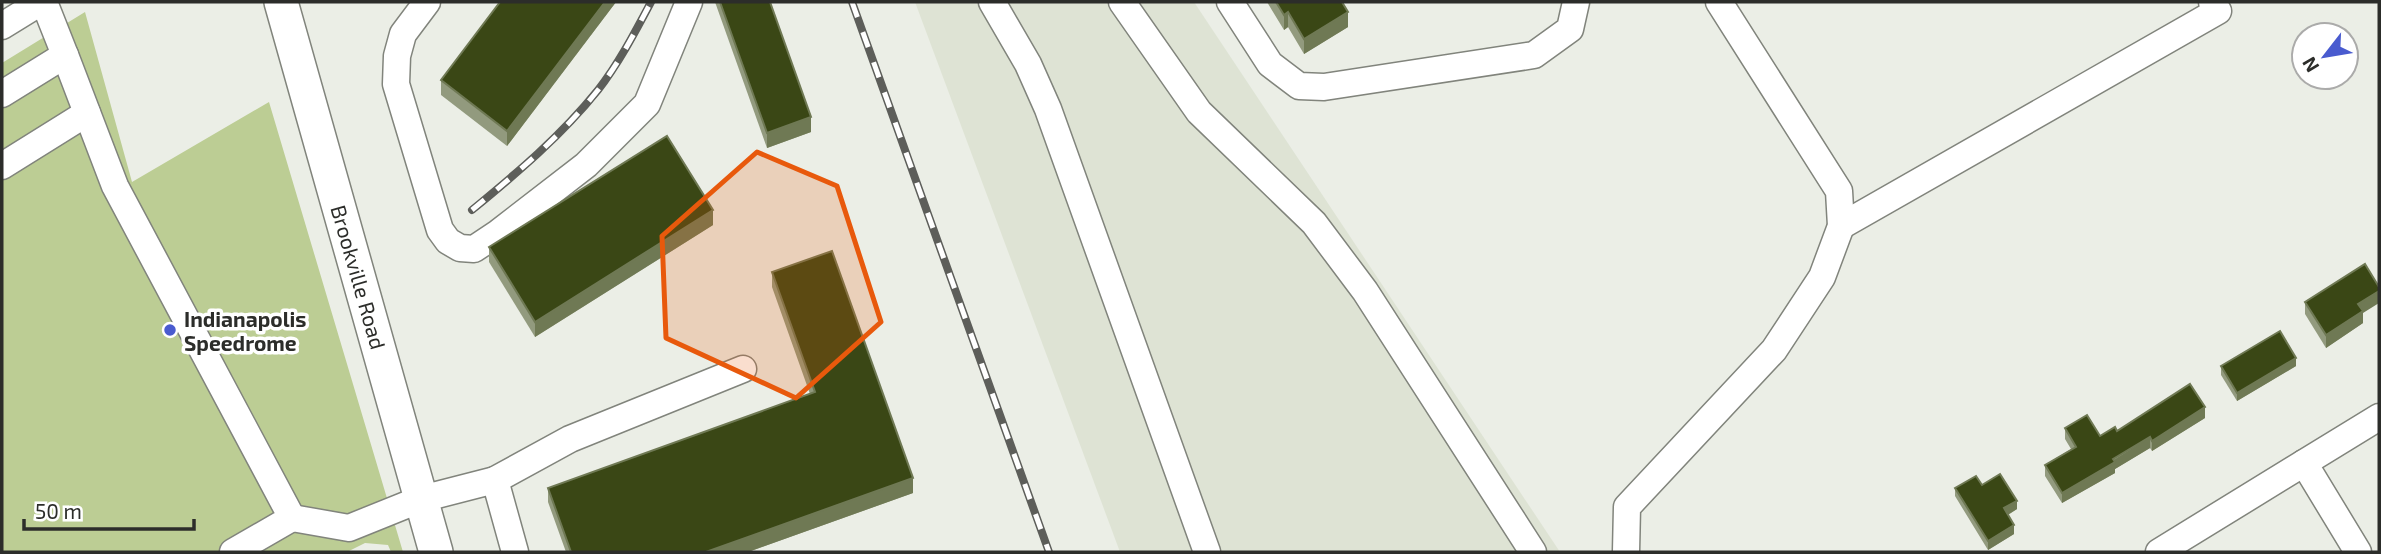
<svg xmlns="http://www.w3.org/2000/svg" width="2381" height="554" font-family="'Exo 2',sans-serif">
<style>
.built{fill:#dee3d4}
.green{fill:#bccd94}
.lines{fill:none;stroke-linecap:round;stroke-linejoin:round}
.minor-casing{stroke:#81847c;stroke-width:29}
.major-casing{stroke:#81847c;stroke-width:36}
.minor{stroke:#fff;stroke-width:26}
.major{stroke:#fff;stroke-width:33}
.rail-casing{stroke:#5d5e5a;stroke-width:8}
.rail{stroke:#fff;stroke-width:5;stroke-dasharray:16;stroke-linecap:butt}
.wall{fill:#929a7e}
.shaded-wall{fill:#6f7954}
.building{fill:#3a4715;stroke:#6f7954;stroke-width:2}
.marked{fill:#e8590c;fill-opacity:0.2;stroke:#e8590c;stroke-width:5;stroke-linejoin:round}
.poi-dot{fill:#495bcf;stroke:#fff;stroke-width:2.5}
.labels{text-anchor:middle;dominant-baseline:central;stroke-width:7;stroke-linejoin:round;paint-order:stroke}
.street-label{font-size:21px;fill:#2c2d2a;stroke:#fff}
.poi-label{font-size:21px;font-weight:bold;fill:#2c2d2a;stroke:#fff;text-anchor:start}
</style>
<rect width="100%" height="100%" fill="#ebeee6"/>
<polygon class="built" points="915,2 1194,2 1560,552 1120,552"/>
<polygon class="green" points="85,12 132,182 269,102 403,552 391,552 388,545 365,543 347,552 2,552 2,63"/>
<g class="lines">
<defs>
<g id="minor">
<polyline points="427,2 403,34 397,56 396,84 440,230 448,241 460,248 474,249 498,233 586,165 647,104 689,2"/>
<polyline points="992,2 1028,64 1048,109 1207,552"/>
<polyline points="1122,2 1199,112 1314,223 1365,291 1533,552"/>
<polyline points="1230,2 1270,64 1299,86 1324,87 1534,55 1570,29 1576,2"/>
<polyline points="2,26 41,2"/>
<polyline points="65,55 115,186 292,518 233,552"/>
<polyline points="2,94 65,55 44,2"/>
<polyline points="2,166 87,113"/>
<polyline points="1841,226 2218,11 2212,2"/>
<polyline points="2304,463 2358,552"/>
<polyline points="495,480 570,439 743,369"/>
<polyline points="292,518 349,528 421,499 495,480 515,552"/>
<polyline points="1626,552 1627,507 1774,350 1822,277 1841,226 1839,191 1719,2"/>
<polyline points="2159,552 2379,417"/>
</g>
<polyline id="major" points="281,2 436,552"/>
</defs>
<use href="#minor" class="minor-casing"/>
<use href="#major" class="major-casing"/>
<use href="#minor" class="minor"/>
<use href="#major" class="major"/>
<defs>
<g id="rail">
<polyline points="852,2 1049,552"/>
<path d="M472 210C517 173 561 136 598 90 619 63 635 32 651 2"/>
</g>
</defs>
<use href="#rail" class="rail-casing"/>
<use href="#rail" class="rail"/>
</g>
<g class="wall">
<polygon points="616,2 507,146 441,95 441,80"/>
<polygon points="715,2 770,2 811,132 767,148"/>
<polygon points="1267,2 1342,2 1348,27 1304,54 1288,27 1284,30"/>
<polygon points="713,225 535,337 489,262 489,247"/>
<polygon points="772,272 913,493 748,552 566,552 548,502 548,488 810,394 772,287"/>
<polygon points="2305,302 2363,313 2363,323 2326,348 2305,314"/>
<polygon points="2221,366 2296,366 2237,401 2221,375"/>
<polygon points="2205,418 2152,451 2150,448 2115,469 2115,473 2062,503 2045,476 2045,465 2071,449 2065,439 2065,428 2100,436 2117,431"/>
<polygon points="1982,485 2017,509 2008,515 2014,534 1988,550 1955,496 1955,488"/>
</g>
<g class="shaded-wall">
<polygon points="605,2 616,2 507,146 507,131"/>
<polygon points="1288,12 1288,27 1284,30 1284,15"/>
<polygon points="1348,12 1348,27 1304,54 1304,39"/>
<polygon points="811,117 811,132 767,148 767,133"/>
<polygon points="713,210 713,225 535,337 535,322"/>
<polygon points="2379,291 2379,303 2363,313 2363,323 2326,348 2326,335 2358,304"/>
<polygon points="2296,358 2296,366 2237,401 2237,393"/>
<polygon points="2205,407 2205,418 2152,451 2152,441"/>
<polygon points="2150,437 2150,448 2115,469 2115,473 2062,503 2062,493"/>
<polygon points="913,478 913,493 748,552 706,552"/>
<polygon points="2017,501 2017,509 2004,517 2004,508"/>
<polygon points="2014,525 2014,534 1988,550 1988,541"/>
</g>
<g class="building">
<polygon points="500,2 605,2 507,131 441,80"/>
<polygon points="720,2 770,2 811,117 767,133"/>
<polygon points="1276,2 1342,2 1348,12 1304,39 1288,12 1284,15"/>
<polygon points="667,136 713,210 535,322 489,247"/>
<polygon points="832,251 913,478 706,552 571,552 548,488 815,392 772,272"/>
<polygon points="2365,264 2379,287 2379,291 2358,304 2363,311 2326,335 2305,302"/>
<polygon points="2280,331 2296,358 2237,393 2221,366"/>
<polygon points="2190,384 2205,407 2152,441 2150,437 2113,459 2115,462 2062,493 2045,465 2076,447 2065,428 2087,415 2100,436 2115,427 2117,431"/>
<polygon points="2000,474 2017,501 2004,508 2014,525 1988,541 1955,488 1976,476 1982,485"/>
</g>
<path class="marked" d="M757 152 837 186 881 322 796 398 666 338 662 236Z"/>
<circle class="poi-dot" cx="170" cy="330" r="7"/>
<g class="labels">
<g class="street-label">
<text transform="translate(359 277) rotate(74)">Brookville Road</text>
</g>
<g class="poi-label">
<text x="184" y="318">Indianapolis<tspan x="184" dy="24">Speedrome</tspan></text>
</g>
</g>
<rect width="2381" height="554" fill="none" stroke="#2c2d2a" stroke-width="7"/>
<g transform="translate(2325 56) rotate(239)"><circle r="33" fill="#ffffff" stroke="#ababaa" stroke-width="2"/>
<path d="M0-5L12 26L0 18L-12 26Z" fill="#495bcf"/>
<text y="-10" font-size="19" font-weight="bold" text-anchor="middle" fill="#2c2d2a">N</text>
</g>
<path d="M24 519v10h170v-10" fill="none" stroke="#2c2d2a" stroke-width="3.5"/>
<text x="35" y="519" font-size="21" fill="#2c2d2a" stroke="#ffffff" stroke-width="5" paint-order="stroke">50 m</text>
</svg>
